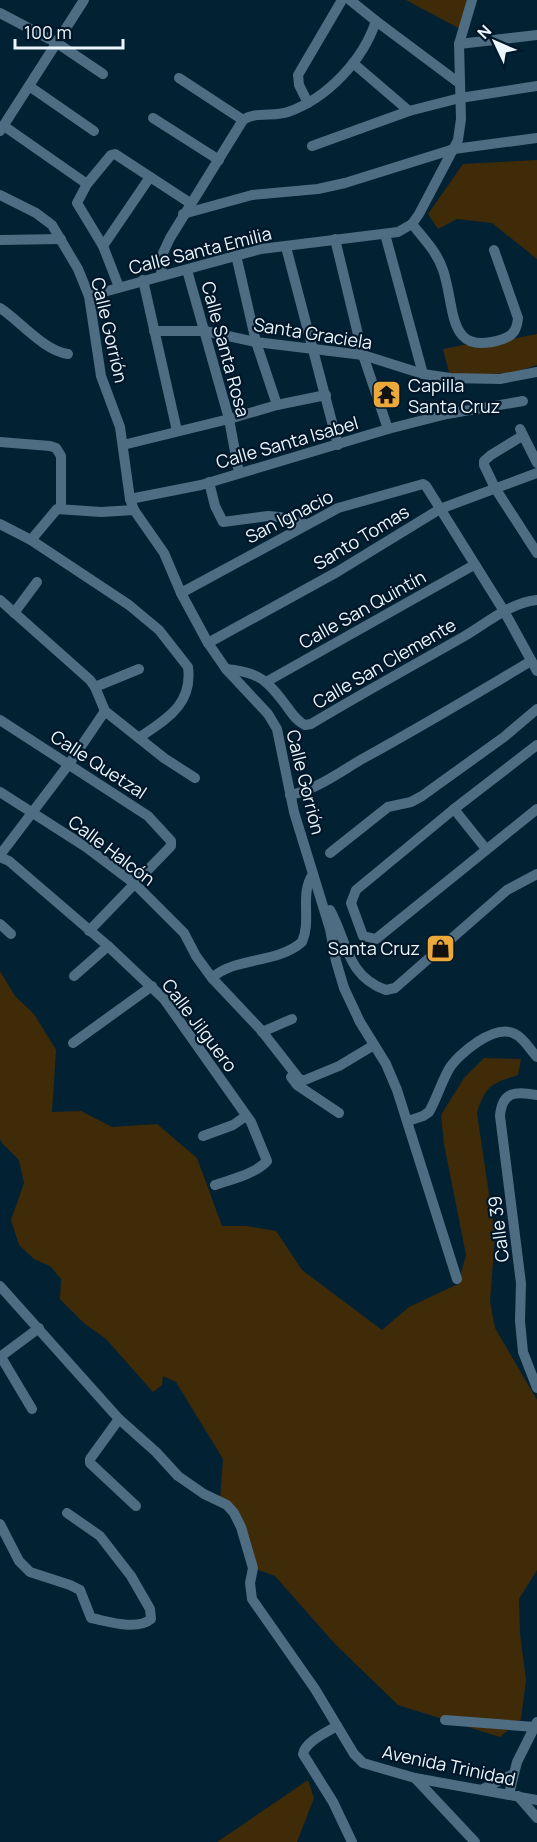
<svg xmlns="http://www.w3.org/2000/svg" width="537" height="1842" font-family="Manrope,sans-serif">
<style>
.green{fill:#402b09}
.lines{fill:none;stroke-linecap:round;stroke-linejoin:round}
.minor{stroke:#4e6d82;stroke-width:10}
.labels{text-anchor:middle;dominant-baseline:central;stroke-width:4.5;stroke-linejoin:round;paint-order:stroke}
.street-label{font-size:18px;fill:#ecf6fe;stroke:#001729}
.poi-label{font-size:18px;fill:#ecf6fe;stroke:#001729;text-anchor:start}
</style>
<rect width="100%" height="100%" fill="#022133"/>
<g class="green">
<polygon points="406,0 470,0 460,29"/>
<polygon points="537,160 537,259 492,223 457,219 438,229 428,214 463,164"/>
<polygon points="537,334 537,365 512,373 450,376 443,349 468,344 477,346"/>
<path d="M0 971 15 996 34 1014 56 1050 52 1112 81 1111 112 1127 157 1124 197 1158 222 1226H247L276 1231 302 1270 382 1330 409 1307 458 1284 466 1255 444 1144 441 1115 464 1078 484 1058 521 1059 518 1075C492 1083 485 1086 477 1113L495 1235 490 1302 495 1328 537 1400V1570L519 1599 520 1634 526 1680 521 1719 500 1737 398 1705 335 1644 275 1576 253 1568 241 1527 220 1500 223 1459 176 1382 163 1376 162 1385 153 1392 106 1339 85 1324 60 1299 61 1279 50 1266 34 1259 19 1245 11 1220 24 1183 19 1160 2 1143 0 1139Z"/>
<polygon points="308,1780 314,1798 297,1842 217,1842"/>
</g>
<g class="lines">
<g class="minor">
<polyline points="350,0 376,21"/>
<polyline points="0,13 57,43 103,74"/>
<polyline points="459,44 537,35"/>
<polyline points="353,63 409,111"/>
<polyline points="179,78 243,120"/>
<polyline points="29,86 94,131"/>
<polyline points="308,103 299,85 298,75 342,0"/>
<polyline points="153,118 219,160"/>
<polyline points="4,126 87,184"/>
<polyline points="0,131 84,0"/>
<polyline points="312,146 409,111 460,98 537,86"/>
<polyline points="0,195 36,213 52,225 78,269 89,296 101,376 120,427 130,499 134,510 164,553 181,593 208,643 226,669 268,714 277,729 294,812 330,929 336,961 344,988 360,1022 386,1064 397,1090 457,1279"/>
<polyline points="183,214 252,195 318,189 345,183 454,149 537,138"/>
<path d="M412 224C424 239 437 252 443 270 456 308 446 358 503 339 514 335 517 329 518 318L494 250"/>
<polyline points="385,234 423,374"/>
<polyline points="335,239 363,355 388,429"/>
<polyline points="0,240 61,239"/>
<polyline points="103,246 150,177"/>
<polyline points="286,247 338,445"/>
<polyline points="236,255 256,342 277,405"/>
<polyline points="187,270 229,419 239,473"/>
<path d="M161 275 163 253 170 238 243 120C255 111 274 117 288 112 328 98 363 60 376 21L459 83"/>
<polyline points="143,280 177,431"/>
<polyline points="119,287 103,246 77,203 87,184 111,155 115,154 190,203"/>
<polyline points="89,296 261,249 398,232 412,224 419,214 458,140 461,119 459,44 472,0"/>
<path d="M0 308C20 321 44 351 68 354"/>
<polyline points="154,331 205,331 256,342 363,355 423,374 450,378 500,379 537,372"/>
<polyline points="520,429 537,463"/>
<polyline points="522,436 491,455 484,461 484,465 495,488 537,553"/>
<polyline points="0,442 50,446 56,448 61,456 61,508"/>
<polyline points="123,445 229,419 277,405 326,395"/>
<polyline points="209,482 215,506 223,522 268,516 280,517 305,524"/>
<polyline points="130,499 201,485 388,429 447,414 523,401"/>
<path d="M0 524 31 540 129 605 159 630 188 667C193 705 166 719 140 737"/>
<polyline points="31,540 57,509 101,512 134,510"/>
<polyline points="181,593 338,508 423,484 426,486 504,611 537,671"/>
<polyline points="0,600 90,680 95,687 105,711 164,758 195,778"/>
<polyline points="14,613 37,582"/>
<polyline points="208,643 337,572 440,509 537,473"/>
<path d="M226 669C260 672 268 681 288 708 293 715 297 721 305 725L311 724C361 694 412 666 463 637 487 623 509 603 537 600"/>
<polyline points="266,682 474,565"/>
<polyline points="95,687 139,669"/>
<polyline points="0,720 148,816 171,841 171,846 89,931"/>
<polyline points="537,745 454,809 356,890 351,903 363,936 376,939 537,809"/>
<polyline points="0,792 86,847 135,884 184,933 196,956 212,978 261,1030 300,1080 305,1080 339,1066 374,1045"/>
<path d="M290 795C316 790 341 771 364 758 420 727 476 694 531 661"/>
<polyline points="454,809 486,849"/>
<polyline points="330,853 388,807 411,802 422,796 504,737 537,709"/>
<polyline points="0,855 69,764 105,711"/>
<path d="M0 857 9 861 108 946 164 999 251 1122 267 1161C255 1174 232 1179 215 1185"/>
<path d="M330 910C347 940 346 976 386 990L395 988 507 890 537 874"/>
<polyline points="0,924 11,934"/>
<polyline points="74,976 108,946"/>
<path d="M212 978C234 957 277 964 302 942 312 920 299 894 313 874"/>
<polyline points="262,1032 292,1019"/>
<polyline points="73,1043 152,986"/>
<polyline points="291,1077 297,1085 339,1113"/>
<path d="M537 1095C516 1091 502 1091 500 1116L521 1283 520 1321 523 1352 537 1388"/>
<path d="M408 1121 423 1116 429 1112C437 1098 441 1083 449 1069 458 1054 495 1023 515 1034 524 1038 530 1050 537 1057"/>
<polyline points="203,1136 233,1125 246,1116"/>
<polyline points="0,1286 119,1419 156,1452 178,1476 204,1494 227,1505 234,1513 241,1527 253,1568 250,1583 252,1599 315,1689 354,1754 363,1763 415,1778 537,1800"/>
<polyline points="0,1357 39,1328"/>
<polyline points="1,1357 32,1409"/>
<polyline points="119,1419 90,1459 90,1463 136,1506"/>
<path d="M0 1524 19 1561 30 1572 70 1585 80 1590 91 1618C107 1621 137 1631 151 1619L150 1609 131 1576 100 1536 67 1513"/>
<polyline points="445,1720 535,1727"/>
<path d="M337 1726C326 1733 306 1741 303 1754L333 1802 352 1842"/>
<polyline points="415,1778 475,1842"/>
<polyline points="483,1789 513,1774"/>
<polyline points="509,1794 517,1762 537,1722"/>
<polyline points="518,1796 537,1818"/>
</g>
</g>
<defs>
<symbol id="temple-square" viewBox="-11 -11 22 22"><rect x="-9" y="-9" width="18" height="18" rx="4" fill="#eca93b" stroke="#001729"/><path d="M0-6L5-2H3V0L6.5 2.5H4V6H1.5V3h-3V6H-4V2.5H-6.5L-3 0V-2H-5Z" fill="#111"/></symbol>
<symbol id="shop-square" viewBox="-11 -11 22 22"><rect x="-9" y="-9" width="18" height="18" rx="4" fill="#eca93b" stroke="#001729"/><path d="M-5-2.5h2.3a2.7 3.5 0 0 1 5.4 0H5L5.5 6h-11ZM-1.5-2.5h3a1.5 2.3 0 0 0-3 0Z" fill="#111"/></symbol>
</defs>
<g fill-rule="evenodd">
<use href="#temple-square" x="370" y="378" width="33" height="33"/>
<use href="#shop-square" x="424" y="932" width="33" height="33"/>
</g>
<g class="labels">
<g class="street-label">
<text transform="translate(200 250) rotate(-14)">Calle Santa Emilia</text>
<text transform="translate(110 330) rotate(77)">Calle Gorrión</text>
<text transform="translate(313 333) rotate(9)">Santa Graciela</text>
<text transform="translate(226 349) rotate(75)">Calle Santa Rosa</text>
<text transform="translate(287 442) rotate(-16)">Calle Santa Isabel</text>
<text transform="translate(289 516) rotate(-27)">San Ignacio</text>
<text transform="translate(361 537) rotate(-31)">Santo Tomas</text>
<text transform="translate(362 609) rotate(-29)">Calle San Quintín</text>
<text transform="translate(384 663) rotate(-30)">Calle San Clemente</text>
<text transform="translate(99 764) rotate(33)">Calle Quetzal</text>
<text transform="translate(306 782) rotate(76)">Calle Gorrión</text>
<text transform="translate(112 850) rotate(37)">Calle Halcón</text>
<text transform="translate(200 1025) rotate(53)">Calle Jilguero</text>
<text transform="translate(498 1229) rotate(-97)">Calle 39</text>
<text transform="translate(449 1765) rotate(12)">Avenida Trinidad</text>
</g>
<g class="poi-label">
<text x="408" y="385">Capilla<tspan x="408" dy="21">Santa Cruz</tspan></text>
<text x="420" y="948" text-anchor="end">Santa Cruz</text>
</g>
</g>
<g transform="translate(495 42) rotate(314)" stroke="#001729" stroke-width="4.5" paint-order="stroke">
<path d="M0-4.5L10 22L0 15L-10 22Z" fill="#ecf6fe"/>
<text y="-9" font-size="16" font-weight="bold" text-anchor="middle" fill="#ecf6fe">N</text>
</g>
<path d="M15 39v9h108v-9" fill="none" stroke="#ecf6fe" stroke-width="3"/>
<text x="24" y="39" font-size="18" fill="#ecf6fe" stroke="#001729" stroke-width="4.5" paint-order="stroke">100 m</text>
</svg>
